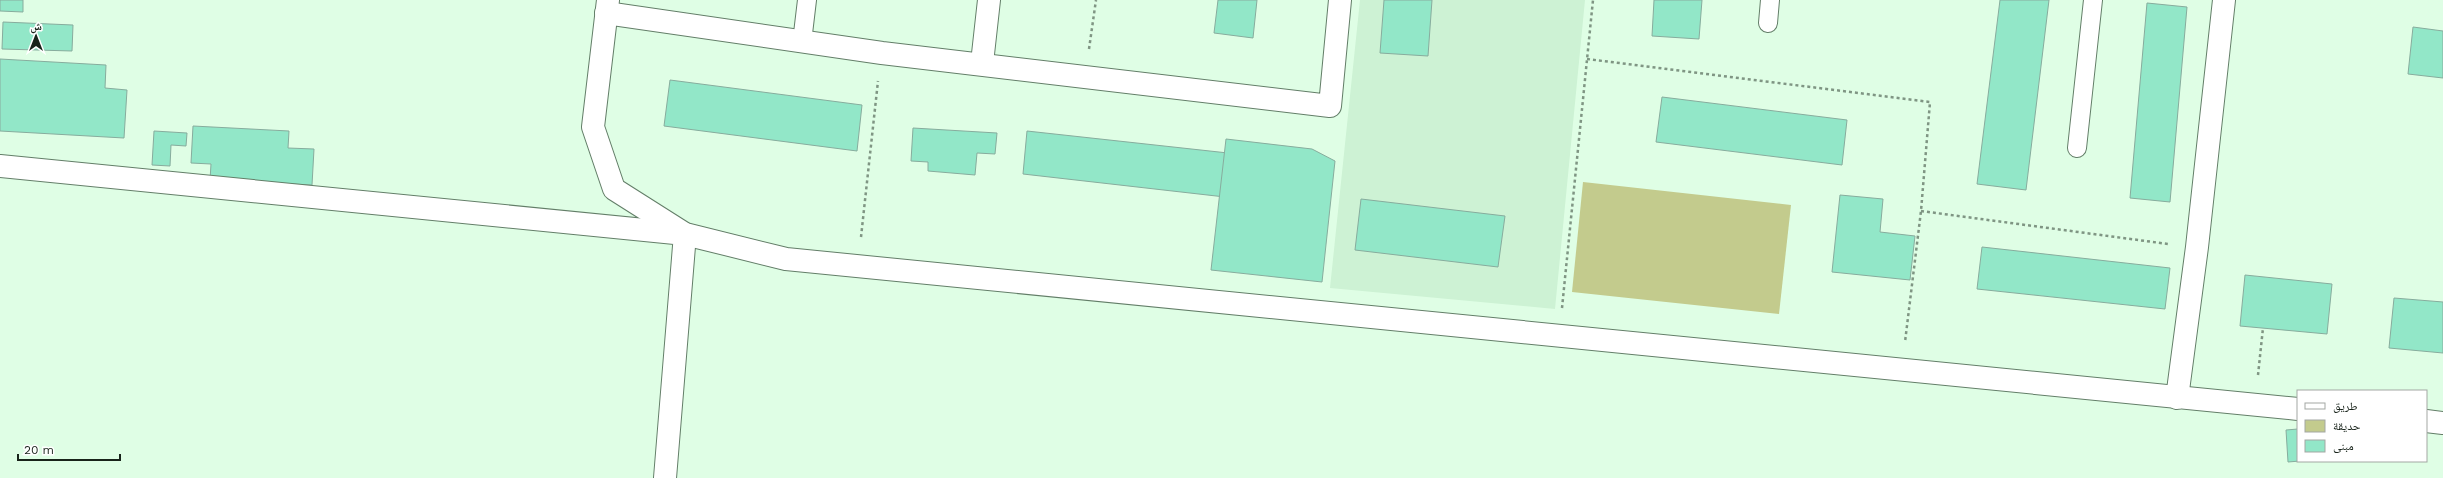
<svg xmlns="http://www.w3.org/2000/svg" width="2443" height="478" font-family="'Work Sans','Noto Naskh Arabic',sans-serif">
<style>
.built{fill:#cdf2d4}
.green{fill:#c3cb8d}
.building{fill:#92e7c8;stroke:#87ac9d}
.lines{fill:none;stroke-linecap:round;stroke-linejoin:round}
.service-casing{stroke:#637e68;stroke-width:20}
.minor-casing{stroke:#637e68;stroke-width:24}
.path{stroke:#7f9583;stroke-width:2.5;stroke-dasharray:3 3;stroke-linecap:butt}
.service{stroke:#fff;stroke-width:18}
.minor{stroke:#fff;stroke-width:22}
</style>
<rect width="100%" height="100%" fill="#dffee5"/>
<polygon class="built" points="1360,0 1585,0 1555,309 1330,288"/>
<polygon class="green" points="1583,182 1791,205 1779,314 1572,292"/>
<g class="building">
<polygon points="0,0 23,0 23,12 0,11"/>
<polygon points="1218,0 1257,0 1253,38 1214,33"/>
<polygon points="1384,0 1432,0 1428,56 1380,53"/>
<polygon points="1654,0 1702,0 1699,39 1652,36"/>
<polygon points="2000,0 2049,0 2026,190 1977,184"/>
<polygon points="2147,3 2187,7 2170,202 2130,198"/>
<polygon points="3,22 73,25 72,51 2,49"/>
<polygon points="2413,27 2443,31 2443,78 2408,74"/>
<polygon points="0,59 106,65 105,88 127,90 124,138 0,131"/>
<polygon points="670,80 862,105 857,151 664,126"/>
<polygon points="1662,97 1847,120 1842,165 1656,142"/>
<polygon points="193,126 289,131 288,148 314,149 312,185 210,180 211,164 191,163"/>
<polygon points="913,128 997,133 995,154 977,153 975,175 928,171 928,162 911,161"/>
<polygon points="154,131 187,133 186,146 171,145 170,166 152,165"/>
<polygon points="1027,131 1228,153 1225,197 1023,174"/>
<polygon points="1226,139 1312,149 1335,161 1322,282 1211,270"/>
<polygon points="1840,195 1883,199 1880,232 1915,236 1910,280 1832,272"/>
<polygon points="1361,199 1505,216 1498,267 1355,250"/>
<polygon points="1982,247 2170,268 2165,309 1977,289"/>
<polygon points="2245,275 2332,284 2327,334 2240,326"/>
<polygon points="2394,298 2443,302 2443,353 2389,348"/>
<polygon points="2298,429 2298,461 2300,461 2288,462 2286,430"/>
</g>
<g class="lines">
<defs>
<g id="service">
<polyline points="1768,23 1770,0"/>
<polyline points="802,42 807,0"/>
<polyline points="2077,148 2093,0"/>
</g>
<g id="minor">
<polyline points="608,0 593,127 614,189 685,234 786,259 2298,409"/>
<polyline points="606,13 882,53 1330,106 1340,0"/>
<polyline points="982,63 989,0"/>
<polyline points="0,166 685,234 665,478"/>
<polyline points="2177,398 2197,247 2224,0"/>
<polyline points="2426,421 2443,423"/>
</g>
</defs>
<use href="#service" class="service-casing"/>
<use href="#minor" class="minor-casing"/>
<g class="path">
<polyline points="1089,49 1096,0"/>
<polyline points="1587,59 1930,102 1921,211 1905,342"/>
<polyline points="1921,211 2168,244"/>
<polyline points="861,237 878,81"/>
<polyline points="1562,308 1593,0"/>
<polyline points="2258,375 2263,328"/>
</g>
<use href="#service" class="service"/>
<use href="#minor" class="minor"/>
</g>
<rect x="2297" y="390" width="130" height="72" fill="#ffffff" stroke="#a3a7a3"/>
<rect x="2305" y="403" width="20" height="6" fill="#ffffff" stroke="#a3a7a3"/>
<text x="2333" y="410" font-size="12" fill="#18231a">طريق</text>
<rect x="2305" y="420" width="20" height="12" fill="#c3cb8d" stroke="#a3a7a3"/>
<text x="2333" y="430" font-size="12" fill="#18231a">حديقة</text>
<rect x="2305" y="440" width="20" height="12" fill="#92e7c8" stroke="#a3a7a3"/>
<text x="2333" y="450" font-size="12" fill="#18231a">مبنى</text>
<g transform="translate(36 36)" stroke="#ffffff" stroke-width="3" paint-order="stroke">
<path d="M0-3L7 15L0 10L-7 15Z" fill="#18231a"/>
<text y="-6" font-size="11" font-weight="bold" text-anchor="middle" fill="#18231a">ش</text>
</g>
<path d="M18 454v6h102v-6" fill="none" stroke="#18231a" stroke-width="2"/>
<text x="24" y="454" font-size="12" fill="#18231a" stroke="#ffffff" stroke-width="3" paint-order="stroke">20 m</text>
</svg>
